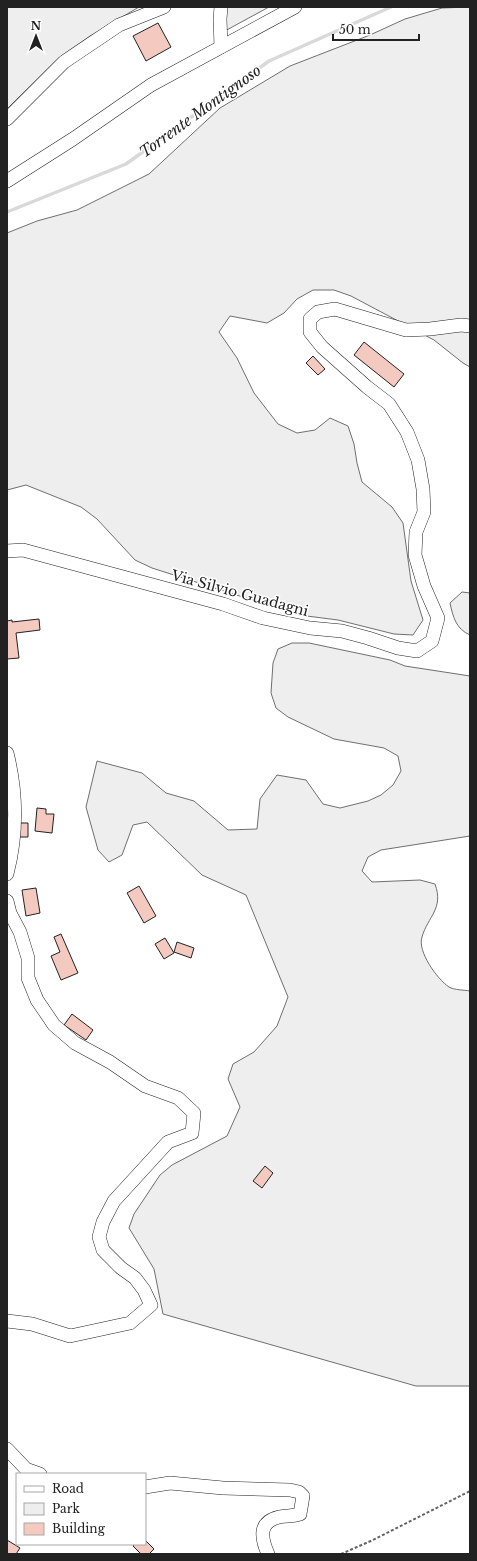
<svg xmlns="http://www.w3.org/2000/svg" width="477" height="1561" font-family="'Libre Baskerville',serif">
<style>
.green{fill:#eee;stroke:#6f6f6f}
.lines{fill:none;stroke-linecap:round;stroke-linejoin:round}
.stream{stroke:#d9d9d9;stroke-width:3.5}
.building{fill:#f3c9c0;stroke:#222}
.minor-casing{stroke:#222;stroke-width:14}
.path{stroke:#646464;stroke-width:2;stroke-dasharray:3 2;stroke-linecap:butt}
.minor{stroke:#fff;stroke-width:13}
.labels{text-anchor:middle;dominant-baseline:central;stroke-width:3;stroke-linejoin:round;paint-order:stroke}
.street-label{font-size:14px;fill:#222;stroke:#fff}
.water-label{font-size:15px;font-style:italic;fill:#222;stroke:#fff}
</style>
<rect width="100%" height="100%" fill="#fff"/>
<g class="green">
<polygon points="7,7 139,7 90,36 61,56 7,109"/>
<polygon points="226,7 269,7 223,32"/>
<polygon points="470,7 470,367 463,363 434,340 351,296 334,290 313,290 297,299 284,313 267,323 230,316 219,332 237,358 254,393 278,424 297,433 315,430 330,418 348,426 354,444 357,463 362,482 392,507 403,523 411,581 423,620 413,635 394,634 338,620 299,615 152,568 135,560 97,519 81,507 26,485 7,490 7,233 37,221 77,210 149,174 220,108 290,66 370,35 405,19 442,8"/>
<path d="M462 592 470 593V635C456 629 453 617 450 603Z"/>
<path d="M292 643H309L390 660 405 666 470 676V836L381 850 368 857 362 871 372 882 420 880 435 884C444 909 428 916 422 937 417 951 437 979 449 987 454 990 464 990 470 991V1386H416L163 1314 154 1269 129 1228 134 1214 160 1175 172 1165 227 1136 240 1107 228 1079 233 1064 254 1052 277 1026 288 997 246 895 202 875 147 822 133 825 122 855 109 862 98 850 86 807 97 761 142 773 166 793 194 801 228 830 257 829 260 799 277 775 306 780 323 804 340 808 368 801 381 795 393 785 401 771 398 756 384 748 334 739 288 717 276 708 271 693 273 663 278 649Z"/>
</g>
<g class="lines">
<polyline class="stream" points="7,212 126,164 269,61 391,7"/>
</g>
<g class="building">
<polygon points="158,23 171,47 146,61 133,36"/>
<polygon points="364,342 404,374 394,387 354,355"/>
<polygon points="313,356 325,369 318,375 306,363"/>
<polygon points="39,619 40,630 16,633 19,658 7,659 7,621 12,620 12,622"/>
<polygon points="37,808 46,809 46,814 54,814 52,833 35,831"/>
<polygon points="18,823 28,823 28,837 17,837"/>
<polygon points="139,886 156,916 144,923 127,893"/>
<polygon points="36,888 40,913 26,916 22,890"/>
<polygon points="61,934 78,973 61,980 51,956 60,952 54,937"/>
<polygon points="165,938 174,953 164,959 155,944"/>
<polygon points="177,942 194,948 191,958 174,952"/>
<polygon points="72,1014 93,1030 86,1040 64,1025"/>
<polygon points="265,1166 273,1173 262,1188 253,1181"/>
<polygon points="7,1540 20,1548 16,1554 7,1554"/>
<polygon points="145,1540 154,1549 149,1554 141,1554 133,1546 135,1544 145,1544"/>
</g>
<g class="lines">
<defs>
<g id="minor">
<polyline points="221,7 220,19 221,47"/>
<polyline points="7,119 64,62 119,25 164,7"/>
<polyline points="7,181 73,139 151,85 295,7"/>
<polyline points="7,551 23,550 223,604 263,618 310,628 342,631 368,638 398,648 417,651 432,641 438,618 424,586 415,555 416,532 424,512 423,489 418,460 407,432 389,404 367,387 322,347 310,332 310,319 318,312 335,309 406,330 430,329 461,325 470,326"/>
<path d="M7 753C17 793 17 835 7 874"/>
<polyline points="7,901 10,913 20,932 28,958 28,978 37,1000 54,1025 75,1043 110,1062 145,1086 178,1098 194,1113 192,1133 168,1142 136,1177 114,1201 103,1222 99,1237 103,1250 121,1268 135,1278 144,1290 151,1305 130,1323 70,1336 32,1324 7,1321"/>
<polyline points="7,1449 26,1469 40,1474"/>
<path d="M145 1487 170 1483 223 1488 290 1490 299 1492 303 1496 300 1514C291 1517 287 1515 279 1517 258 1522 261 1538 268 1554"/>
</g>
</defs>
<use href="#minor" class="minor-casing"/>
<polyline class="path" points="341,1554 373,1540 470,1491"/>
<use href="#minor" class="minor"/>
</g>
<g class="labels">
<g class="street-label">
<text transform="translate(240 593) rotate(15)">Via Silvio Guadagni</text>
</g>
<g class="water-label">
<text transform="translate(200 111) rotate(-36)">Torrente Montignoso</text>
</g>
</g>
<rect width="477" height="1561" fill="none" stroke="#222222" stroke-width="16"/>
<rect x="16" y="1473" width="130" height="72" fill="#ffffff" stroke="#a7a7a7"/>
<rect x="24" y="1486" width="20" height="6" fill="#ffffff" stroke="#a7a7a7"/>
<text x="52" y="1493" font-size="12" fill="#222222">Road</text>
<rect x="24" y="1503" width="20" height="12" fill="#eeeeee" stroke="#a7a7a7"/>
<text x="52" y="1513" font-size="12" fill="#222222">Park</text>
<rect x="24" y="1523" width="20" height="12" fill="#f3c9c0" stroke="#a7a7a7"/>
<text x="52" y="1533" font-size="12" fill="#222222">Building</text>
<g transform="translate(36 36)" stroke="#ffffff" stroke-width="3" paint-order="stroke">
<path d="M0-3L7 15L0 10L-7 15Z" fill="#222222"/>
<text y="-6" font-size="11" font-weight="bold" text-anchor="middle" fill="#222222">N</text>
</g>
<path d="M333 34v6h86v-6" fill="none" stroke="#222222" stroke-width="2"/>
<text x="339" y="34" font-size="12" fill="#222222" stroke="#ffffff" stroke-width="3" paint-order="stroke">50 m</text>
</svg>
